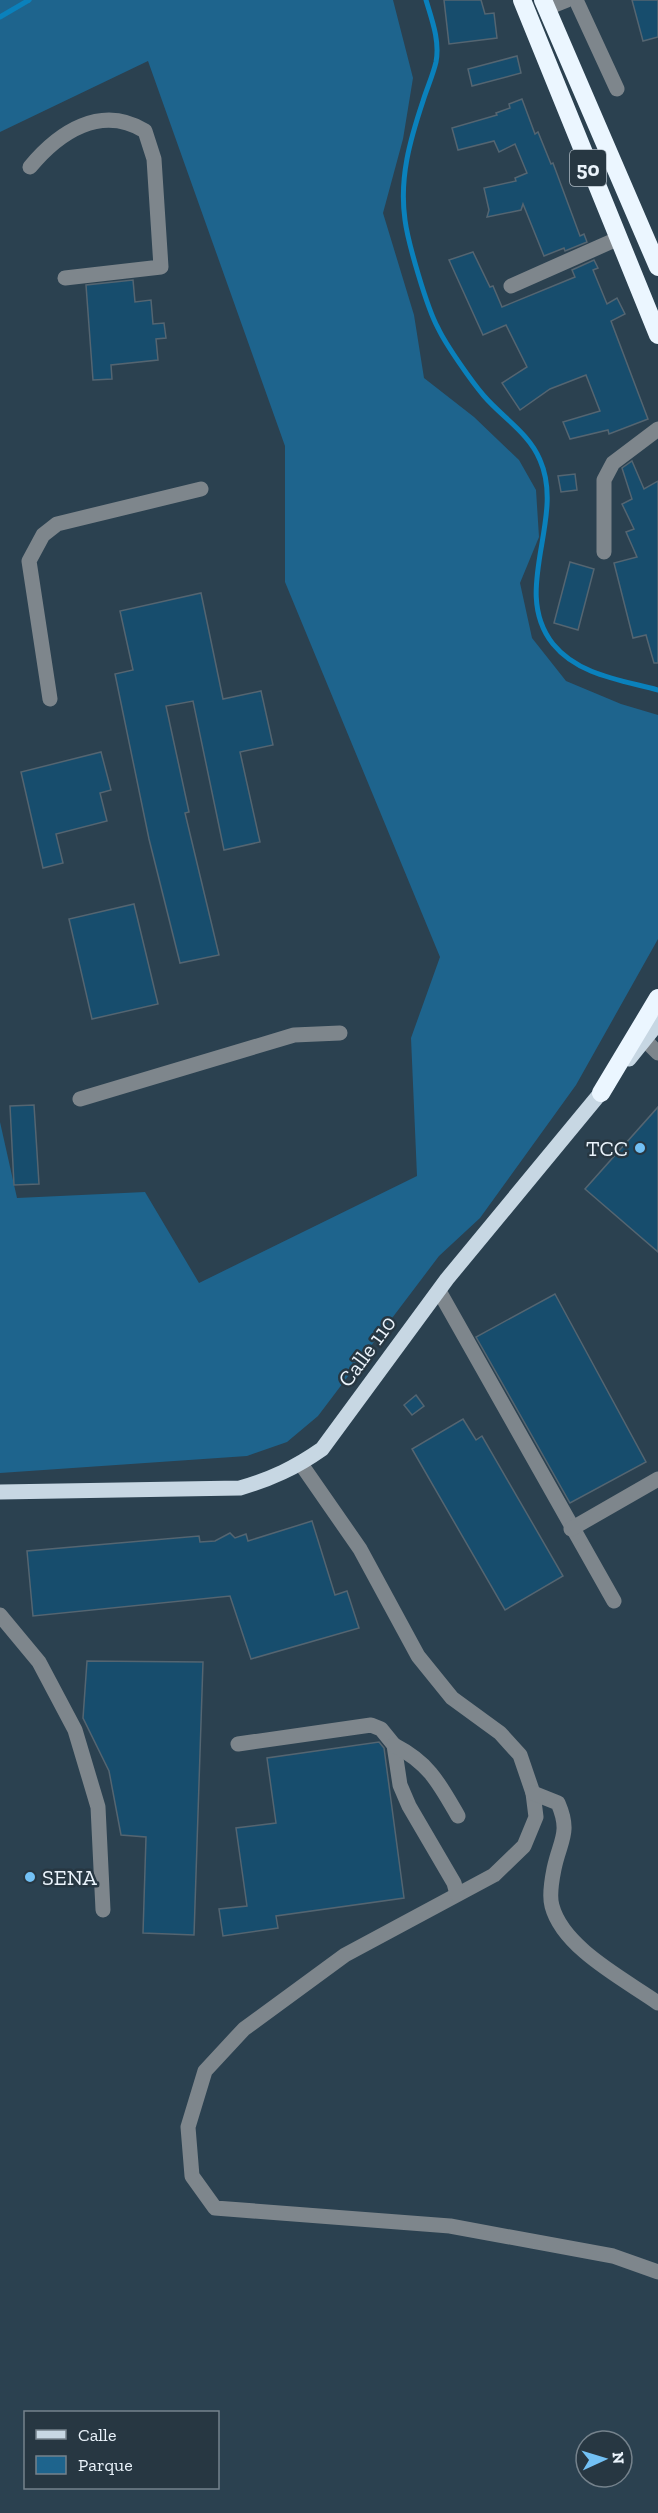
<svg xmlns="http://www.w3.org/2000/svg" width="658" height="2513" font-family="'Zilla Slab',serif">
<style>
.built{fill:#2b4150;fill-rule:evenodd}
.green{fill:#1e648d}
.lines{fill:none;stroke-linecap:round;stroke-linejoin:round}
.stream{stroke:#0a81bc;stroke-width:5}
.building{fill:#174d6d;stroke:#546571;stroke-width:1.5}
.minor{stroke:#7e868c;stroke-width:15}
.major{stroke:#c7d7e3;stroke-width:15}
.highway{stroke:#ebf6ff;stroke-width:18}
.poi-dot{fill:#73c1f5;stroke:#273742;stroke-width:2}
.labels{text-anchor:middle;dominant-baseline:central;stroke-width:5;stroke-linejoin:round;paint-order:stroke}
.shield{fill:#273742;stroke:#b0bbc4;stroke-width:1.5}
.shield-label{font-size:21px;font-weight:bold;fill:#eaf3fb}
.poi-label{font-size:22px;fill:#eaf3fb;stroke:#273742;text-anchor:end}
.street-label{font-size:22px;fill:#eaf3fb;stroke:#273742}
</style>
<rect width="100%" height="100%" fill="#273742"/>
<path class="built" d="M93 0H658V2513H0V73ZM26 2412H218V2488H26ZM586 2441H622V2477H586Z"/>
<polygon class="green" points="0,0 393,0 413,78 403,139 383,213 414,315 424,378 474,417 519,460 536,490 539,537 520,583 532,638 566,681 621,704 658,715 658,939 576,1085 480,1218 439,1256 318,1416 287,1442 247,1456 0,1473 0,1122 17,1198 145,1192 199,1283 417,1176 411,1038 440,957 285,582 285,446 148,61 0,132"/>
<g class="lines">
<g class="stream">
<path d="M426 0C432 20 440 41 436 62 433 75 427 88 423 101 410 140 399 178 405 220 408 243 427 308 438 328 446 345 472 382 484 396 502 417 529 433 540 460 566 519 510 590 553 644 578 675 621 680 658 690"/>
<polyline points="0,17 29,0"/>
</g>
</g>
<g class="building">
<polygon points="444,0 481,0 485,14 494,13 497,38 449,44"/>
<polygon points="632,0 658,0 658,37 643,41"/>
<polygon points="517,56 521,73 472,86 468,69"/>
<polygon points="522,99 535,134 538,132 551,164 553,163 580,236 584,234 587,242 565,251 564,248 544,256 523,204 521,210 487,217 489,210 484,188 516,181 515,178 527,173 515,144 499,152 494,141 458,150 452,128 497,115 496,113 510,108 509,104"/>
<polygon points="473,252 490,287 493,286 502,307 575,277 572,270 594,260 598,268 593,270 607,304 617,298 625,314 611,321 648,419 609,434 608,430 570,439 563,422 600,411 586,375 550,389 520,410 502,383 527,367 506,325 483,335 449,260"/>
<polygon points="133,280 135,302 151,300 153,324 164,323 166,338 156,339 158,360 111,365 112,379 93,380 86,285"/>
<polygon points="632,461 644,489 658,481 658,663 654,663 646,635 633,638 614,563 637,557 626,532 634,529 622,504 632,499 622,468"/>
<polygon points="575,474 577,490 561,492 558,476"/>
<polygon points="570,562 594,569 578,630 554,623"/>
<polygon points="201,593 223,699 261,691 273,745 240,752 260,842 224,850 193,701 166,706 189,812 185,813 219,955 180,963 149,839 115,674 133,670 120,611"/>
<polygon points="101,752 111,790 100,793 107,821 56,834 63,863 43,868 21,772"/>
<polygon points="134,904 158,1004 92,1019 69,919"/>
<polygon points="34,1105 39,1184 14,1185 10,1106"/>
<polygon points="658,1107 658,1252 585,1189"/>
<polygon points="555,1294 646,1462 570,1503 476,1337"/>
<polygon points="416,1395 424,1406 412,1415 404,1405"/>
<polygon points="463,1419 476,1440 482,1436 563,1576 505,1610 412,1449"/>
<polygon points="312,1521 335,1595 347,1591 359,1628 251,1659 230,1596 33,1616 27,1551 199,1536 200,1542 215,1541 230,1533 235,1538 246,1534 248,1541"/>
<polygon points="87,1661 203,1662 194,1935 143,1933 146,1837 121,1835 109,1771 83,1718"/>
<polygon points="379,1742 384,1748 404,1898 276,1916 278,1928 223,1936 219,1909 247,1906 236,1828 276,1823 267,1758"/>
</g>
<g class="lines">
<g class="minor">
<polyline points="576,0 617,89"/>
<polyline points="547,8 567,0"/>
<path d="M30 167C59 132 101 104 145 131L154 159 161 267 65 278"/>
<polyline points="511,286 617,239"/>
<polyline points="604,552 604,480 613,463 658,429"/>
<polyline points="50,699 29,561 43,535 57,524 201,489"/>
<polyline points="645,1040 658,1053"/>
<polyline points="80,1099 294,1035 340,1033"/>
<polyline points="439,1291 614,1601"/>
<polyline points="301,1464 360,1549 418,1656 452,1698 500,1733 520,1755 533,1793 536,1817 524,1846 494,1875 345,1955 244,2029 205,2071 188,2127 192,2176 215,2208 450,2226 613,2256 658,2272"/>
<polyline points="571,1529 658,1479"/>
<polyline points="0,1615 39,1662 75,1730 98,1807 103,1910"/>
<polyline points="238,1744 371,1725 381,1729 394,1745 400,1785 409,1806 454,1883 457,1894"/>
<path d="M394 1745C429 1763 439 1783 458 1816"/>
<path d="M533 1793 558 1803C571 1833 560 1840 554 1869 552 1879 549 1896 552 1906 563 1948 624 1979 658 2003"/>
</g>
<g class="major">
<polyline points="629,1059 658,1023"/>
<path d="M0 1492 240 1488C271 1479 295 1468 322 1449L447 1279 608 1084"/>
</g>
<g class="highway">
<polyline points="522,0 658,335"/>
<polyline points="543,0 658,267"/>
<polyline points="601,1093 658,998"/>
</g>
</g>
<g class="poi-dot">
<circle cx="640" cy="1148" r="6"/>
<circle cx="30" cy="1877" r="6"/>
</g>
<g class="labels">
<rect class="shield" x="570" y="150" width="36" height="36" rx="4.5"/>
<g class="shield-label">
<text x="588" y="168">50</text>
</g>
<g class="poi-label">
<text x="628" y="1148">TCC</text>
<text x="42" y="1877" text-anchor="start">SENA</text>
</g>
<g class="street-label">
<text transform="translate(367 1351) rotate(-54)">Calle 110</text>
</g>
</g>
<rect x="24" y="2411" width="195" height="78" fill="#273742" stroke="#75828c" stroke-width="1.5"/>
<rect x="36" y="2430" width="30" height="9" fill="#c7d7e3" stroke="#75828c" stroke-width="1.5"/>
<text x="78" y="2441" font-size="18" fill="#eaf3fb">Calle</text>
<rect x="36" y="2456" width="30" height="18" fill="#1e648d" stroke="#75828c" stroke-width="1.5"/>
<text x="78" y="2471" font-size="18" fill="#eaf3fb">Parque</text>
<g transform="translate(604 2459) rotate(86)"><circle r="28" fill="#273742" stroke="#75828c" stroke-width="1.5"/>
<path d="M0-4.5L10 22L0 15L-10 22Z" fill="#73c1f5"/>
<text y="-9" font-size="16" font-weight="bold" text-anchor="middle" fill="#eaf3fb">N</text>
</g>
</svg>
